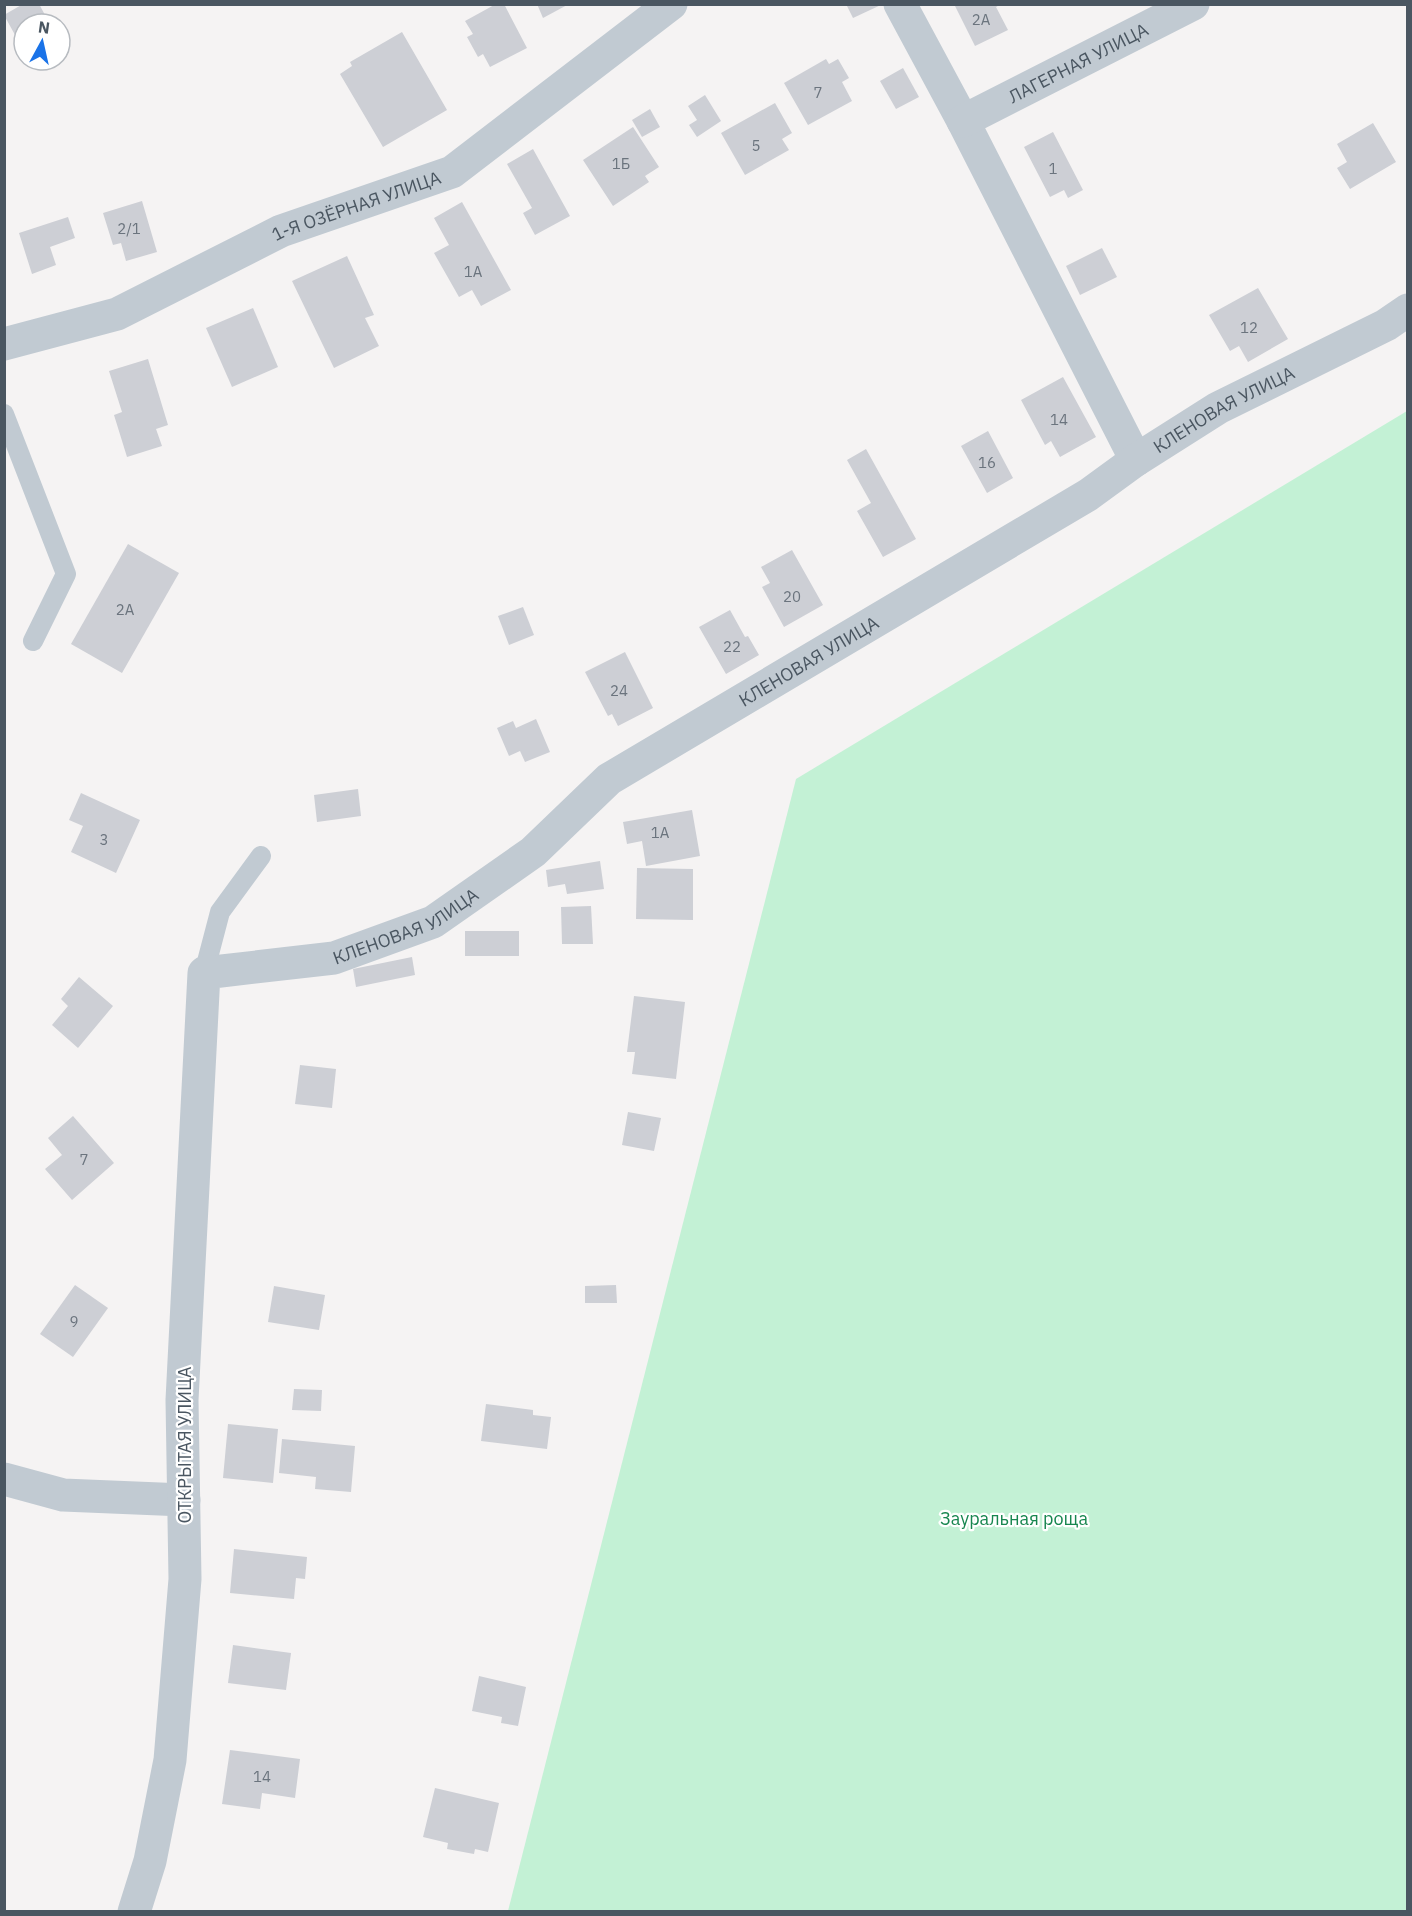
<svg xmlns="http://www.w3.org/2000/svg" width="1412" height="1916" font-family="'IBM Plex Sans',sans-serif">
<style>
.green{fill:#c3f1d5}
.building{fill:#cdcfd5}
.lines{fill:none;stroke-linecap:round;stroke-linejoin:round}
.service{stroke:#c1cad2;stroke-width:20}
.minor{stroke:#c1cad2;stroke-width:33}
.labels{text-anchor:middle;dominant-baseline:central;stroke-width:4.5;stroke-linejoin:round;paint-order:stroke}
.number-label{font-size:15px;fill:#6b747e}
.street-label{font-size:18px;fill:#4a5661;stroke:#fff}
.park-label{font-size:18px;fill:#17864f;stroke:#fff}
</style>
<rect width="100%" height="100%" fill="#f5f3f3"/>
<polygon class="green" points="1407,411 1407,1911 508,1911 796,779"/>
<g class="building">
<polygon points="23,4 39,4 50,24 24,24 24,42 20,44 4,15"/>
<polygon points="496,4 504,4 527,48 490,67 483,54 478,57 467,37 473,34 465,21"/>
<polygon points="537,4 569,4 543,18"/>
<polygon points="846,4 883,4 853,18"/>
<polygon points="954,4 1001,4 996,7 1008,30 975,46"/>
<polygon points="402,32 447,110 383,147 340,74 352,66 350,62"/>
<polygon points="826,59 829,64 838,59 849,78 842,82 852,101 808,125 784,83"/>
<polygon points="903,68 919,97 896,109 880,81"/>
<polygon points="705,95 721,121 697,137 689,125 697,120 688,106"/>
<polygon points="775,103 792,133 782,139 789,150 745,175 721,133"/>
<polygon points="650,109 660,127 642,137 632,120"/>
<polygon points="1373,123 1396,162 1350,189 1337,168 1347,162 1337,144"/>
<polygon points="633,127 659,167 645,176 649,182 613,206 583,160"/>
<polygon points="1053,132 1083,190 1068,198 1064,190 1050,197 1024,147"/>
<polygon points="533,149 570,216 535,235 523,213 532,208 507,164"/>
<polygon points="142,201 157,252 126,261 121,243 113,245 103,213"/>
<polygon points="462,202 511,290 481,306 472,290 459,297 434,253 449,245 434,218"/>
<polygon points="68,217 75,238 50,247 56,265 32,274 19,233"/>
<polygon points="1102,248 1117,277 1080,295 1066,266"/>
<polygon points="347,256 374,315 365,318 379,346 334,368 292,281"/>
<polygon points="1258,288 1288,339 1248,362 1239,346 1230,351 1209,315"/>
<polygon points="253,308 278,367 232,387 206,328"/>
<polygon points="148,359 168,425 156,429 162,446 127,457 114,415 122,412 109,371"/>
<polygon points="1063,377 1096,437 1060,457 1051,441 1045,445 1021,400"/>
<polygon points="988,431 1013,478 987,493 961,446"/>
<polygon points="866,449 916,539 883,557 857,511 871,503 847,460"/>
<polygon points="128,544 179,573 122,673 71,644"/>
<polygon points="792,550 823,605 784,627 762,587 770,583 761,567"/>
<polygon points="523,607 534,635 509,645 498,616"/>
<polygon points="730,610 745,637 748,636 759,655 726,674 699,627"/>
<polygon points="625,652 653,708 618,726 612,714 608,716 585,672"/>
<polygon points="536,719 550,752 525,762 520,751 509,756 497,728 513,721 516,728"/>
<polygon points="358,789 361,816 317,822 314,795"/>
<polygon points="81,793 140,820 116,873 71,852 83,826 69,820"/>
<polygon points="692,810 700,856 646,866 642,841 627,844 623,822"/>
<polygon points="600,861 604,889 567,894 565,884 548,887 546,870"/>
<polygon points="637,868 693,869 693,920 636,919"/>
<polygon points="591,906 593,944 562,944 561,907"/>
<rect x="465" y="931" width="54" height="25"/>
<polygon points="412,957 415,975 356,987 353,969"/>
<polygon points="79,977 113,1006 78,1048 52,1025 68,1006 61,999"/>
<polygon points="634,996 685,1002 676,1079 632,1074 635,1052 627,1052"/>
<polygon points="300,1065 336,1069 332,1108 295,1104"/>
<polygon points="628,1112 661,1118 654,1151 622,1145"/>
<polygon points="73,1116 114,1163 72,1200 45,1169 62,1155 48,1138"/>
<polygon points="75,1285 108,1308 73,1357 40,1334"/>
<polygon points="616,1285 617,1303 585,1303 585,1286"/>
<polygon points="274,1286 325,1295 319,1330 268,1322"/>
<polygon points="294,1389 322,1390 321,1411 292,1410"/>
<polygon points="486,1404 533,1410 533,1415 551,1417 547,1449 481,1441"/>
<polygon points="228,1424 278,1429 273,1483 223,1478"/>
<polygon points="282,1439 355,1446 351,1492 315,1489 316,1477 279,1473"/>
<polygon points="234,1549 307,1557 305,1579 296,1578 294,1599 230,1593"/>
<polygon points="233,1645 291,1653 286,1690 228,1683"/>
<polygon points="479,1676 526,1687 518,1726 501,1723 502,1717 472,1711"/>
<polygon points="230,1750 300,1759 295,1798 262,1793 260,1809 222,1804"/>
<polygon points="435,1788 499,1803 488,1852 475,1849 474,1854 447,1849 448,1843 423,1837"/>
</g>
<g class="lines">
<g class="service">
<polyline points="4,414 66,574 33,641"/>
<polyline points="204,973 220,912 261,856"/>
</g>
<g class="minor">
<polyline points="900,4 963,121 1136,460"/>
<path id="s1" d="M963 121 1193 4"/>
<path id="s2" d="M4 344 117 314 281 231 452 172 671 4"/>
<polyline points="4,1479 63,1495 184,1500"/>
<path id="s3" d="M134 1912 150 1861 170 1760 185 1579 182 1400 204 973 334 958 433 922 533 852 609 779 1088 495 1136 460 1218 408 1386 325 1408 310"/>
</g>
</g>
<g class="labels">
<g class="number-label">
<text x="981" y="19">2А</text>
<text x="818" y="92">7</text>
<text x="756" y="145">5</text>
<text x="621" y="163">1Б</text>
<text x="1053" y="168">1</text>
<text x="129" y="228">2/1</text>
<text x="473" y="271">1А</text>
<text x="1249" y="327">12</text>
<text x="1059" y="419">14</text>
<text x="987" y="462">16</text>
<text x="792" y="596">20</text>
<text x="125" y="609">2А</text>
<text x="732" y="646">22</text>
<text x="619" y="690">24</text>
<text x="660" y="832">1А</text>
<text x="104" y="839">3</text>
<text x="84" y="1159">7</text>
<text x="74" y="1321">9</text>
<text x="262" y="1776">14</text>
</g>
<g class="street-label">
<text stroke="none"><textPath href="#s1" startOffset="129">ЛАГЕРНАЯ УЛИЦА</textPath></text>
<text stroke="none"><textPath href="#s2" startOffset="380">1-Я ОЗЁРНАЯ УЛИЦА</textPath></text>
<text stroke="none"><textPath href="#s3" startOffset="2126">КЛЕНОВАЯ УЛИЦА</textPath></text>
<text stroke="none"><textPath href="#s3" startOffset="1640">КЛЕНОВАЯ УЛИЦА</textPath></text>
<text stroke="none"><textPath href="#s3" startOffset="1154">КЛЕНОВАЯ УЛИЦА</textPath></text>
<text transform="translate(184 1445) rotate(-90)">ОТКРЫТАЯ УЛИЦА</text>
</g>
<g class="park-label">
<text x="1014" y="1518">Зауральная роща</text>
</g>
</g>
<rect width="1412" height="1916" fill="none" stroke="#4a5661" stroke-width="12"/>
<g transform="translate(42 42) rotate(8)"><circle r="28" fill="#ffffff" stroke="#b7bbc0" stroke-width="1.5"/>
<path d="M0-4.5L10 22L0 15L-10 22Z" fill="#1a73e8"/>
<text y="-9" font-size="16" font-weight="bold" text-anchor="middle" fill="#4a5661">N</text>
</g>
</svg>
